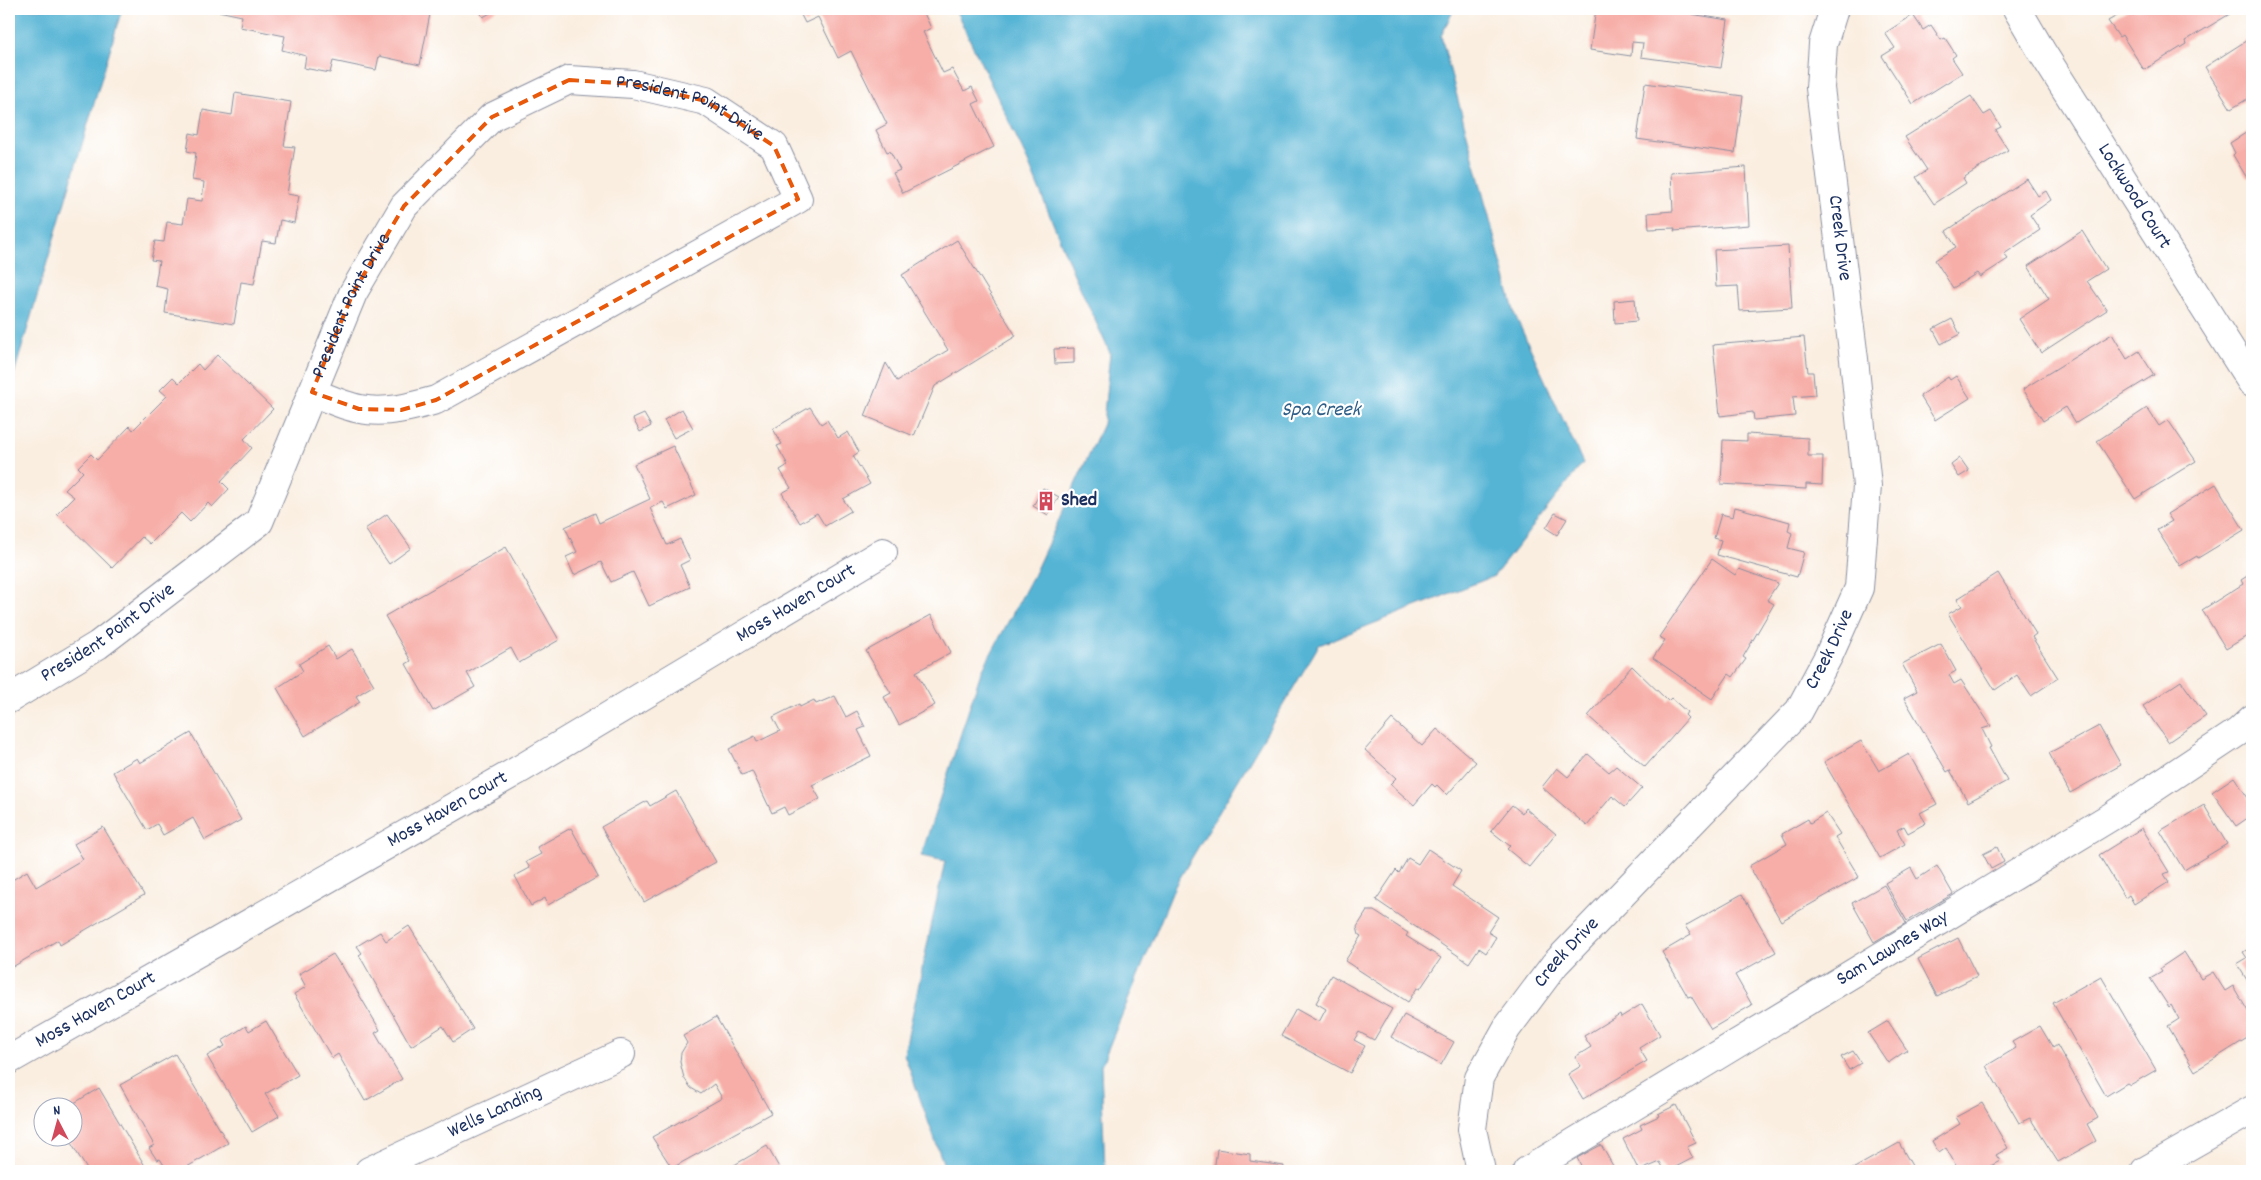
<svg xmlns="http://www.w3.org/2000/svg" width="2261" height="1180" font-family="Dekko,sans-serif">
<style>
.water{fill:#55b4d4;stroke:#387299}
.building{fill:#f7aea8}
.lines{fill:none;stroke-linecap:round;stroke-linejoin:round}
.street-casing{stroke:#8a8e9f;stroke-width:30}
.street{stroke:#fff;stroke-width:28}
.marked{fill:none;stroke:#e8590c;stroke-width:4;stroke-dasharray:10 6;stroke-linejoin:round}
.labels{text-anchor:middle;dominant-baseline:central;stroke-width:4.5;stroke-linejoin:round;paint-order:stroke}
.street-label{font-size:20px;fill:#1b2f5e;stroke:#fff}
.poi-label{font-size:20px;font-weight:bold;fill:#1b2f5e;stroke:#fff;text-anchor:start}
.water-label{font-size:21px;font-style:italic;fill:#2f5e87;stroke:#fff}
</style>
<rect width="100%" height="100%" fill="#fff"/>
<filter id="ink" filterUnits="userSpaceOnUse"><feTurbulence type="fractalNoise" baseFrequency=".02" numOctaves="2"/><feDisplacementMap in="SourceGraphic" scale="10" xChannelSelector="R" yChannelSelector="G"/><feConvolveMatrix kernelMatrix="1 2 1 2 8 2 1 2 1" color-interpolation-filters="sRGB"/></filter>
<filter id="wash" filterUnits="userSpaceOnUse"><feTurbulence type="fractalNoise" baseFrequency=".0096" numOctaves="4" result="noise"/><feDisplacementMap in="SourceGraphic" scale="20" xChannelSelector="R" yChannelSelector="G"/><feGaussianBlur stdDeviation="1.12" result="paint"/><feColorMatrix in="noise" values="0 0 0 0 0 0 0 0 0 0 0 0 0 0 0 0 0 1.4 0 .05"/><feComposite in="paint" operator="in"/></filter>
<g filter="url(#wash)">
<rect width="100%" height="100%" fill="#faeee0"/>
<g class="water">
<polygon points="9,9 122,9 9,391"/>
<polygon points="955,9 1454,9 1441,36 1515,315 1583,463 1494,576 1319,645 1175,886 1101,1066 1105,1171 946,1171 904,1054 945,861 921,856 981,672 1033,576 1103,424 1110,353 1073,272 1025,155"/>
</g>
<g id="blocks">
<g class="building">
<polygon points="209,9 431,9 420,65 379,56 376,70 333,61 330,73 304,68 306,56 282,50 285,36 240,27 242,16"/>
<polygon points="478,9 498,9 483,17"/>
<polygon points="798,9 922,9 931,28 923,32 943,73 952,69 964,91 972,87 979,101 973,104 994,147 903,193 893,173 900,170 890,151 887,152 876,130 887,124 851,51 838,58 818,17 805,23"/>
<polygon points="1596,9 1691,9 1691,14 1728,20 1721,68 1641,57 1643,43 1632,42 1631,56 1590,50"/>
<polygon points="2129,9 2238,9 2185,41 2186,44 2144,70 2122,35 2119,37 2108,21"/>
<polygon points="1913,15 1923,30 1931,25 1941,40 1945,38 1956,55 1952,58 1962,73 1913,104 1882,56 1895,48 1885,33"/>
<polygon points="2252,37 2252,96 2231,109 2205,67"/>
<polygon points="1645,83 1743,96 1735,153 1637,139"/>
<polygon points="235,93 291,102 284,146 295,147 287,194 299,196 294,223 280,220 276,243 262,241 254,284 241,282 234,324 165,313 168,289 155,286 159,261 151,260 155,241 164,242 167,222 183,224 187,199 202,201 204,182 192,180 196,153 187,151 190,133 199,135 203,110 232,115"/>
<polygon points="1971,96 1984,115 1991,111 2001,127 1995,130 2008,150 1963,178 1966,183 1934,204 1916,177 1927,170 1905,137"/>
<polygon points="2252,129 2252,178 2251,175 2247,178 2233,155 2235,153 2230,143"/>
<polygon points="1746,167 1749,225 1674,231 1675,228 1649,229 1648,213 1673,211 1671,173"/>
<polygon points="2027,179 2038,196 2046,191 2051,200 2030,215 2040,230 2004,254 2008,259 1980,277 1977,273 1953,288 1935,260 1956,247 1946,231"/>
<polygon points="2082,231 2106,269 2087,281 2107,310 2041,353 2019,319 2049,299 2028,266"/>
<polygon points="957,240 1016,336 935,386 914,436 865,416 886,363 897,381 948,350 902,275"/>
<polygon points="1788,246 1792,308 1740,311 1738,286 1716,287 1714,250"/>
<polygon points="1635,299 1637,321 1615,323 1614,301"/>
<polygon points="1952,319 1960,334 1941,344 1933,329"/>
<polygon points="2112,334 2127,359 2139,351 2154,375 2076,423 2066,407 2043,421 2023,389"/>
<polygon points="1804,337 1808,372 1813,372 1815,395 1793,397 1795,416 1754,420 1753,412 1720,416 1713,345"/>
<polygon points="1074,348 1074,363 1055,364 1054,349"/>
<polygon points="217,355 273,409 244,439 252,448 221,481 229,489 212,507 208,503 190,522 181,513 150,544 142,537 112,568 57,514 74,497 65,490 83,472 78,467 91,454 97,460 130,426 133,430 167,396 160,390 173,377 179,383 198,364 203,370"/>
<polygon points="1956,376 1970,398 1935,420 1920,396 1948,377 1950,380"/>
<polygon points="810,407 821,424 827,420 838,438 848,432 859,452 853,456 870,484 843,499 851,511 825,526 817,513 800,523 782,493 791,488 780,470 788,465 777,446 782,444 773,429"/>
<polygon points="2147,408 2159,426 2168,420 2196,461 2135,499 2097,441"/>
<polygon points="682,409 693,428 674,438 664,420"/>
<polygon points="644,414 651,426 640,432 633,419"/>
<polygon points="1747,434 1808,438 1808,456 1823,456 1822,485 1806,484 1806,489 1721,484 1723,440 1747,441"/>
<polygon points="673,446 696,495 667,509 663,502 650,508 667,545 680,539 690,560 680,565 690,587 649,606 633,572 611,582 601,562 574,575 566,557 577,552 565,527 595,513 599,523 650,499 634,464"/>
<polygon points="1960,458 1969,471 1959,477 1951,465"/>
<polygon points="2216,484 2244,530 2198,558 2197,556 2180,566 2157,530 2172,521 2167,514"/>
<polygon points="1043,488 1059,497 1048,515 1033,506"/>
<polygon points="1735,507 1790,522 1788,531 1792,533 1788,548 1804,552 1797,577 1717,555 1721,540 1714,538 1721,514 1733,517"/>
<polygon points="1555,513 1567,519 1557,535 1546,528"/>
<polygon points="387,514 411,548 389,564 365,529"/>
<polygon points="506,547 559,640 519,663 511,648 467,673 475,687 433,711 406,664 411,661 385,616"/>
<polygon points="1712,559 1735,575 1739,569 1778,583 1767,600 1774,604 1743,657 1746,659 1733,677 1729,674 1712,699 1653,658 1665,640 1659,637"/>
<polygon points="1998,573 2036,634 2032,637 2058,678 2031,696 2017,675 1995,690 1948,614 1962,606 1957,599"/>
<polygon points="2252,573 2252,633 2226,649 2202,610 2243,584 2241,580"/>
<polygon points="931,615 951,652 916,672 935,705 899,725 884,697 891,693 866,651"/>
<polygon points="1941,644 1956,671 1949,675 1954,684 1961,680 1991,726 1982,729 1991,747 1989,748 2007,781 1968,802 1950,770 1947,772 1904,698 1917,691 1902,664"/>
<polygon points="328,646 336,659 352,649 374,685 356,696 360,702 305,736 277,688 303,671 299,664"/>
<polygon points="1632,666 1668,701 1671,698 1687,712 1685,715 1688,718 1645,767 1588,716"/>
<polygon points="2181,681 2206,716 2168,742 2143,706"/>
<polygon points="835,696 846,717 857,711 865,727 858,730 871,756 812,785 820,799 788,815 784,807 772,813 752,771 742,775 729,749 755,736 757,742 780,731 773,717 799,704 800,707 814,700 816,704"/>
<polygon points="1392,719 1422,746 1437,729 1476,762 1447,795 1437,785 1435,787 1432,784 1414,805 1390,784 1396,778 1365,750"/>
<polygon points="2099,726 2121,765 2070,793 2049,753"/>
<polygon points="191,733 241,820 205,840 193,818 163,835 157,824 147,830 113,772 137,758 140,763"/>
<polygon points="1861,741 1879,771 1909,754 1937,804 1920,813 1926,823 1908,833 1904,826 1897,830 1905,844 1880,858 1824,762"/>
<polygon points="1588,754 1609,772 1616,766 1642,788 1625,807 1612,796 1587,826 1542,787 1557,768 1568,777"/>
<polygon points="2234,777 2252,804 2252,815 2236,826 2212,792"/>
<polygon points="676,791 716,862 644,902 601,827 647,801 650,806"/>
<polygon points="1512,805 1522,813 1525,808 1556,834 1529,867 1507,849 1510,846 1491,831"/>
<polygon points="2204,805 2227,844 2184,870 2160,831"/>
<polygon points="1826,813 1840,834 1835,837 1859,877 1781,921 1749,866 1787,844 1782,834 1808,819 1810,823"/>
<polygon points="103,827 144,895 60,945 58,940 9,969 9,882 27,871 36,887 83,859 74,844"/>
<polygon points="571,828 598,877 548,905 545,898 531,906 515,876 530,868 526,862 541,854 537,847"/>
<polygon points="2142,828 2169,872 2164,874 2169,882 2134,904 2129,895 2125,898 2099,855"/>
<polygon points="1997,847 2004,862 1991,869 1983,854"/>
<polygon points="1428,849 1461,871 1452,886 1498,917 1488,932 1496,937 1486,953 1479,948 1469,963 1376,900 1396,870 1399,873 1408,858 1418,864"/>
<polygon points="1937,866 1953,894 1907,921 1885,883 1911,868 1917,879"/>
<polygon points="1884,885 1906,923 1874,942 1852,903"/>
<polygon points="1742,894 1776,952 1735,975 1752,1005 1711,1029 1691,996 1688,997 1662,952 1691,935 1685,926"/>
<polygon points="1367,911 1374,911 1408,933 1406,936 1441,958 1420,989 1417,988 1408,1002 1345,961 1361,936 1359,935 1357,927"/>
<polygon points="409,926 473,1029 453,1042 443,1026 411,1046 359,955 362,953 357,946 380,932 386,941"/>
<polygon points="1958,938 1977,976 1937,996 1918,959"/>
<polygon points="2252,947 2252,988 2237,964 2247,958 2243,952"/>
<polygon points="2184,952 2201,979 2213,972 2225,991 2233,986 2252,1018 2252,1035 2195,1071 2168,1026 2179,1019 2171,1005 2169,1007 2150,978 2162,971 2160,968"/>
<polygon points="333,954 340,965 341,964 380,1030 375,1033 402,1079 365,1101 338,1054 332,1058 294,994 306,987 299,974"/>
<polygon points="1331,975 1392,1009 1374,1040 1359,1032 1354,1040 1365,1046 1350,1073 1281,1036 1296,1009 1319,1022 1326,1009 1316,1003"/>
<polygon points="2101,976 2156,1070 2130,1085 2127,1083 2106,1096 2053,1003"/>
<polygon points="1642,1004 1660,1035 1639,1048 1647,1061 1583,1099 1568,1074 1581,1066 1575,1057 1591,1047 1584,1036 1620,1014 1621,1017"/>
<polygon points="1404,1015 1454,1042 1441,1065 1391,1037"/>
<polygon points="716,1017 771,1113 672,1168 652,1137 722,1098 714,1084 701,1094 691,1088 684,1078 680,1062 681,1053 687,1043 683,1036"/>
<polygon points="266,1021 298,1075 265,1094 279,1116 252,1132 207,1056 225,1046 222,1041 246,1026 249,1031"/>
<polygon points="1888,1021 1907,1050 1888,1063 1868,1033"/>
<polygon points="2040,1026 2053,1048 2057,1045 2098,1118 2087,1124 2096,1141 2058,1162 2030,1118 2019,1123 1986,1066 2016,1048 2012,1042"/>
<polygon points="1853,1051 1861,1063 1849,1070 1841,1057"/>
<polygon points="175,1054 228,1143 180,1171 168,1171 160,1159 157,1160 149,1148 154,1145 120,1085"/>
<polygon points="99,1088 148,1171 88,1171 68,1138 72,1138 72,1108 66,1108"/>
<polygon points="1982,1103 2008,1148 1996,1155 2000,1161 1981,1171 1959,1171 1946,1148 1939,1153 1932,1141 1960,1124 1956,1117"/>
<polygon points="1676,1105 1696,1143 1687,1147 1693,1158 1668,1171 1665,1171 1660,1162 1639,1171 1623,1139 1642,1129 1640,1125 1659,1116 1658,1114"/>
<polygon points="1899,1143 1915,1171 1849,1171"/>
<polygon points="1601,1145 1616,1171 1584,1171 1577,1158"/>
<polygon points="767,1146 781,1171 724,1171"/>
<polygon points="1217,1149 1250,1154 1250,1161 1284,1166 1283,1171 1214,1171"/>
</g>
</g>
</g>
<g filter="url(#ink)">
<use href="#blocks" fill-opacity="0" stroke="#8a8e9f" stroke-width="1"/>
<g class="lines">
<defs>
<g id="street">
<path id="s1" d="M2017 9 2042 52 2252 383"/>
<path id="s2" d="M9 699 98 645 259 522 353 293 404 206 492 117 569 80 633 84 706 101 774 146 798 199 436 400C411 407 386 414 360 409 344 406 327 398 312 392"/>
<path id="s3" d="M9 1060 522 768 883 552"/>
<path id="s4" d="M369 1171 621 1054"/>
<path id="s5" d="M1481 1171 1472 1129 1479 1078 1507 1028 1555 964 1799 711 1829 655 1859 588 1867 486 1854 359 1820 88 1823 44 1834 9"/>
<path id="s6" d="M1527 1171 2112 816 2238 732 2252 719"/>
<polyline points="2145,1171 2252,1110"/>
</g>
</defs>
<use href="#street" class="street-casing"/>
<use href="#street" class="street"/>
</g>
</g>
<path class="marked" d="M569 80 633 84 706 101 774 146 798 199 436 400 401 410 359 409 312 392 353 293 404 206 492 117Z"/>
<defs>
<symbol id="building-bare" viewBox="-9 -9 18 18"><path d="M-4-6H4V6H1V3H-1V6H-4ZM-2.5-4.3h1.7v1.8h-1.7ZM.8-4.3h1.7v1.8H.8ZM-2.5-1h1.7V.8h-1.7ZM.8-1h1.7V.8H.8Z" fill="#d1495b" stroke="#fff" stroke-width="2.5" paint-order="stroke"/></symbol>
</defs>
<g fill-rule="evenodd">
<use href="#building-bare" x="1032" y="487" width="28" height="28"/>
</g>
<g class="labels">
<g class="street-label">
<text stroke="none"><textPath href="#s2" startOffset="992">President Point Drive</textPath></text>
<text stroke="none"><textPath href="#s1" startOffset="221">Lockwood Court</textPath></text>
<text transform="translate(1839 238) rotate(83)">Creek Drive</text>
<text stroke="none"><textPath href="#s2" startOffset="542">President Point Drive</textPath></text>
<text stroke="none"><textPath href="#s3" startOffset="910">Moss Haven Court</textPath></text>
<text stroke="none"><textPath href="#s2" startOffset="119">President Point Drive</textPath></text>
<text stroke="none"><textPath href="#s5" startOffset="652">Creek Drive</textPath></text>
<text stroke="none"><textPath href="#s3" startOffset="505">Moss Haven Court</textPath></text>
<text stroke="none"><textPath href="#s6" startOffset="428">Sam Lawnes Way</textPath></text>
<text stroke="none"><textPath href="#s5" startOffset="248">Creek Drive</textPath></text>
<text stroke="none"><textPath href="#s3" startOffset="100">Moss Haven Court</textPath></text>
<text stroke="none"><textPath href="#s4" startOffset="139">Wells Landing</textPath></text>
</g>
<g class="poi-label">
<text x="1061" y="501">Shed</text>
</g>
<g class="water-label">
<text x="1321" y="411">Spa Creek</text>
</g>
</g>
<rect width="2261" height="1180" fill="none" stroke="#fff" stroke-width="30"/>
<g transform="translate(58 1122) rotate(354)"><circle r="24" fill="#ffffff" stroke="#a4acbf"/>
<path d="M0-4L9 19L0 12L-9 19Z" fill="#d1495b"/>
<text y="-8" font-size="14" font-weight="bold" text-anchor="middle" fill="#1b2f5e">N</text>
</g>
</svg>
